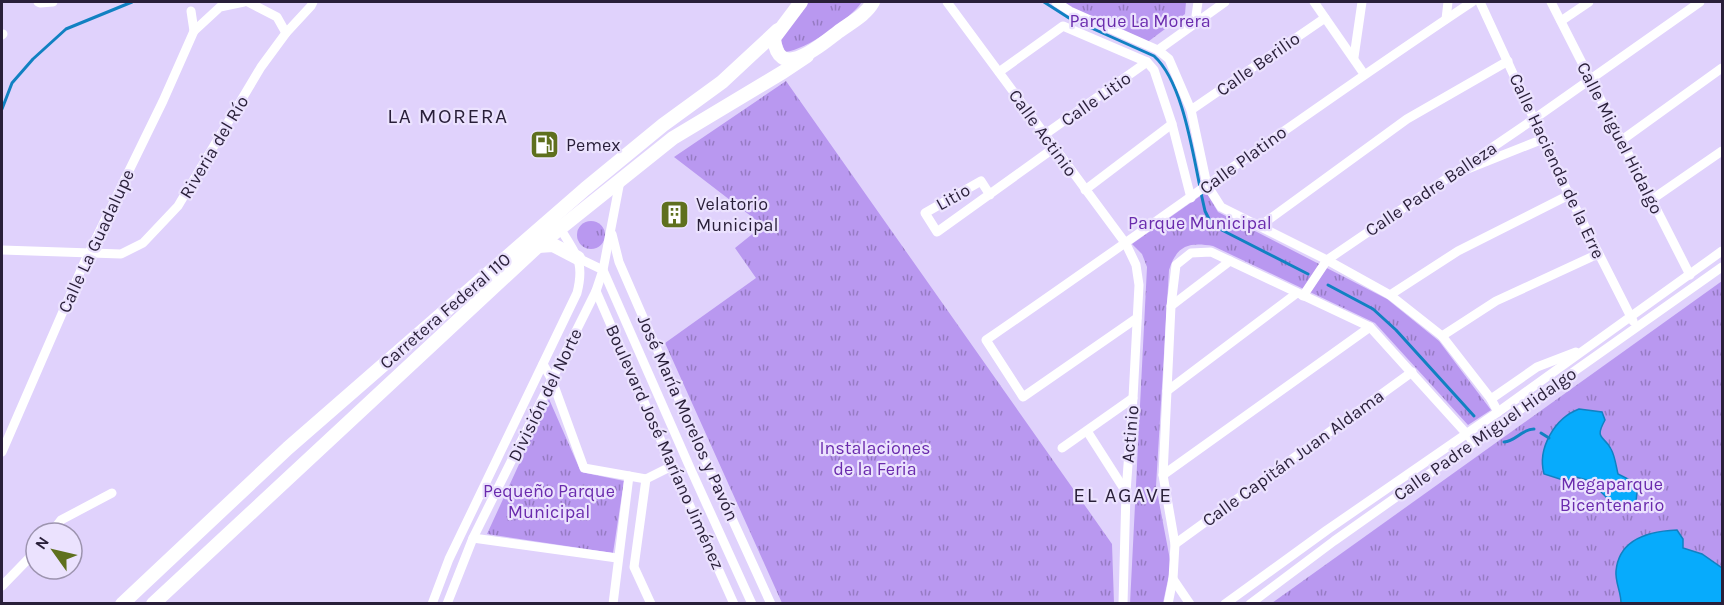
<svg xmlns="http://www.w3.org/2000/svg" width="1724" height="605" font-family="Karla,sans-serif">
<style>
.park{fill:url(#park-tufts)}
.water{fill:#07abfc;stroke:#1181c2;stroke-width:1.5}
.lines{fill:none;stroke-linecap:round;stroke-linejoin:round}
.stream{stroke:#1181c2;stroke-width:3}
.street{stroke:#fff;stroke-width:9}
.primary{stroke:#fff;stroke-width:14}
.labels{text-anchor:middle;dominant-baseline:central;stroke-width:4.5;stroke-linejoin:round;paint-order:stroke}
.park-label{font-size:18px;fill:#6a2bad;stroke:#ebe2fe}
.street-label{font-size:18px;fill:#291f39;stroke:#ebe2fe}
.poi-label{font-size:18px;fill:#291f39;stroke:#ebe2fe;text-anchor:start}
.quarter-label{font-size:21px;letter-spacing:1.5px;fill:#291f39;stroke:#ebe2fe}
</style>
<defs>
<pattern id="park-tufts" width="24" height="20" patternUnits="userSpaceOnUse" patternTransform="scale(1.5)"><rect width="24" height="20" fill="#b998f0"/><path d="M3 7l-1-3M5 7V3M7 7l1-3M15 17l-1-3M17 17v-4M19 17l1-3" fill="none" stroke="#967bc3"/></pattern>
</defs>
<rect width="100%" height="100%" fill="#e0d2fc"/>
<g class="park">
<path d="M804 2H862C850 19 806 50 785 52L778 33Z"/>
<polygon points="1056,2 1186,2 1185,14 1145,44"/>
<polygon points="786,81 1112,544 1114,603 782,603 665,343 756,278 735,248 761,227 756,220 674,157"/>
<path d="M1206 192 1218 212 1387 299 1439 341 1491 410 1468 425 1375 323 1213 246C1189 242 1177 245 1169 270L1156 486 1171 565 1163 603 1130 604 1147 267 1142 254 1132 244Z"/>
<circle cx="591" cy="235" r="14"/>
<polygon points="1722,281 1722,603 1272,603"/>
<polygon points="549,399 581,472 624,481 613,553 487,534"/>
</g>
<g class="water">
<path d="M1579 409 1602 412 1605 420C1594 440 1604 435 1611 449 1615 456 1616 466 1618 474L1634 482 1637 492 1636 502 1623 509 1610 501 1590 481 1576 477 1566 481 1544 474C1537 448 1555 418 1579 409Z"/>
<path d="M1677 530 1683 539V548L1702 554 1722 568V603H1621C1621 592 1615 582 1616 571 1619 538 1651 531 1677 530Z"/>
</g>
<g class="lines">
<g class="stream">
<path d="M1044 2 1069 18 1154 56C1182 81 1192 149 1200 187"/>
<polyline points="2,109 12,83 33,59 66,29 132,2"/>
<polyline points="1201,193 1205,211 1212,225 1308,274"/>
<polyline points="1328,285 1373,309 1396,330 1474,416"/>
<polyline points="1541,433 1549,438"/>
<path d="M1504 442C1516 441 1522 429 1534 429"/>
</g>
<g class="street">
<polyline points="38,2 40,3 53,2"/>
<polyline points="248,2 277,17 286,33"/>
<polyline points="947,2 1126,244 1136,265 1139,285 1133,398 1126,492 1123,604"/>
<polyline points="1056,2 1070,11 1158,50 1169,59 1191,110 1207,185 1221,207 1327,260 1390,295 1442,336 1491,399 1498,412"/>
<polyline points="1314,2 1364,74"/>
<polyline points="1480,2 1569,195 1633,321"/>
<polyline points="1551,2 1690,275"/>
<polyline points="191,11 194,31"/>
<polyline points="1446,19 1448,2"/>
<polyline points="1561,21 1589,2"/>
<polyline points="1195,23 1198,2"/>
<polyline points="2,35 3,34"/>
<polyline points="1158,50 1225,2"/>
<polyline points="1354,57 1362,2"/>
<polyline points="999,72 1063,26 1147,62 1154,70 1172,124 1191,198"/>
<polyline points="1191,110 1325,18"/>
<polyline points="1044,135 1147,62"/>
<polyline points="1622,140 1722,68"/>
<polyline points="1465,170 1543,139"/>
<polyline points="1085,190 1172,124"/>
<polyline points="990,195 981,181 925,213 937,232 1054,148"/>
<polyline points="1651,200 1722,151"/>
<polyline points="1260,226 1407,119 1508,61"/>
<polyline points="612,234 619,262 707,464 771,604"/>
<polyline points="2,250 121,254 143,243 178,206 261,67 286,33 311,6 313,2"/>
<polyline points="578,258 603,270 691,470 752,604"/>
<polyline points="596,291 672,466 734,604"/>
<polyline points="1390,295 1458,251 1569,195"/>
<polyline points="1303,296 1327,260 1534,119 1700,2"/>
<polyline points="1171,306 1230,261"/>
<path d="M1137 318 1023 397 986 340C1149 228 1308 111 1472 2"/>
<polyline points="1442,336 1496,301 1598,254"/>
<polyline points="543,364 552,380 584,468 646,479"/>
<polyline points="1167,391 1297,293"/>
<polyline points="1491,399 1537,367 1576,352"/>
<polyline points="1087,431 1126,492"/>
<polyline points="1062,448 1133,398"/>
<polyline points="2,452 84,263 163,101 194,31 220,7 244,2"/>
<polyline points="1163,475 1370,327"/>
<polyline points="646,479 634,567 651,604"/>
<polyline points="646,479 672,466"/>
<polyline points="51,533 61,520 112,493"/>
<polyline points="473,538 617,558"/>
<polyline points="1175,544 1412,372"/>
<polyline points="1173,579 1190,604"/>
<polyline points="2,586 36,551"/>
<path d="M432 604 449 559 577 293C585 261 576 255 560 228"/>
<polyline points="447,604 473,538 596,291 603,270 620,181"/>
<polyline points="613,604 629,476"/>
<polyline points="1168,604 1173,579 1175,544 1163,475 1171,306 1176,265 1191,253 1211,252 1370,327 1474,442"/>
<polyline points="1225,604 1327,530 1498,412 1722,251"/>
<polyline points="1250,604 1334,541 1722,267"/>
</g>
<g class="primary">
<path d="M801 2 774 38C778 83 821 45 838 32 850 23 866 15 873 2"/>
<polyline points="538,246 553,245 578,258"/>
<polyline points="122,604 288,448 585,189 663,125 722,82 778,30"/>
<polyline points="153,604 538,246 673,138 783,72 807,56"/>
</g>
</g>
<defs>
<symbol id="fuel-square" viewBox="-11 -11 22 22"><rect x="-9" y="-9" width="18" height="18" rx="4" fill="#5f701e" stroke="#ebe2fe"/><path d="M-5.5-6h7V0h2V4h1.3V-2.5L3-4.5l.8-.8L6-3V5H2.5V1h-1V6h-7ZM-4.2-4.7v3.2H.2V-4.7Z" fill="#fff"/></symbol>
<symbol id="building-square" viewBox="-11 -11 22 22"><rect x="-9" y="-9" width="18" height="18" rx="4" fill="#5f701e" stroke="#ebe2fe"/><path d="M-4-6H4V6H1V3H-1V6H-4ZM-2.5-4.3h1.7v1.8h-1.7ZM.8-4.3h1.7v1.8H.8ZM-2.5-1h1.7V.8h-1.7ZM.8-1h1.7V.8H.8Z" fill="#fff"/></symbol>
</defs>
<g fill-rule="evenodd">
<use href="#fuel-square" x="528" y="128" width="33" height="33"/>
<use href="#building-square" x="658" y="198" width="33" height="33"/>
</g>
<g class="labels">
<g class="park-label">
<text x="1140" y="21">Parque La Morera</text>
<text x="1200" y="223">Parque Municipal</text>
<text x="875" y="448">Instalaciones<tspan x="875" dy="21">de la Feria</tspan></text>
<text x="1612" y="484">Megaparque<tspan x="1612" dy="21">Bicentenario</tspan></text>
<text x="549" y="491">Pequeño Parque<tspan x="549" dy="21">Municipal</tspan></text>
</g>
<g class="street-label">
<text transform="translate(1258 64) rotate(-35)">Calle Berilio</text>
<text transform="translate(1096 99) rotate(-35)">Calle Litio</text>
<text transform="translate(1043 133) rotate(54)">Calle Actinio</text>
<text transform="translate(1620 138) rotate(63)">Calle Miguel Hidalgo</text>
<text transform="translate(214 147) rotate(-59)">Riveria del Río</text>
<text transform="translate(1243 160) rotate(-36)">Calle Platino</text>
<text transform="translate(1557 166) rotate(65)">Calle Hacienda de la Erre</text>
<text transform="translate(1431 189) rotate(-34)">Calle Padre Balleza</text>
<text transform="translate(953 197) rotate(-29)">Litio</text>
<text transform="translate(96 241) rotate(-65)">Calle La Guadalupe</text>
<text transform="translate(445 311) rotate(-41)">Carretera Federal 110</text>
<text transform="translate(545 395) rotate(-64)">División del Norte</text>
<text transform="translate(688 418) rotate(66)">José María Morelos y Pavón</text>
<text transform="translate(1130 434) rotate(-85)">Actinio</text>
<text transform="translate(1485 434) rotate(-35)">Calle Padre Miguel Hidalgo</text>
<text transform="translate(665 447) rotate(66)">Boulevard José Maríano Jiménez</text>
<text transform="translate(1293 458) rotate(-36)">Calle Capitán Juan Aldama</text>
</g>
<g class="poi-label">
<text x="566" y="145">Pemex</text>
<text x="696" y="204">Velatorio<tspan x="696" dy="21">Municipal</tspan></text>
</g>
<g class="quarter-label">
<text x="448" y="116">LA MORERA</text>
<text x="1123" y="495">EL AGAVE</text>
</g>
</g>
<rect width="1724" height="605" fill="none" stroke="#291f39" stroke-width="6"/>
<g transform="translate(54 551) rotate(304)"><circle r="28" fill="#ebe2fe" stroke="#9d94af" stroke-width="1.5"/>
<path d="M0-4.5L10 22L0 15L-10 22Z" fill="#5f701e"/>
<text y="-9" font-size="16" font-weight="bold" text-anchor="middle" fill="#291f39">N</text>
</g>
</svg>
